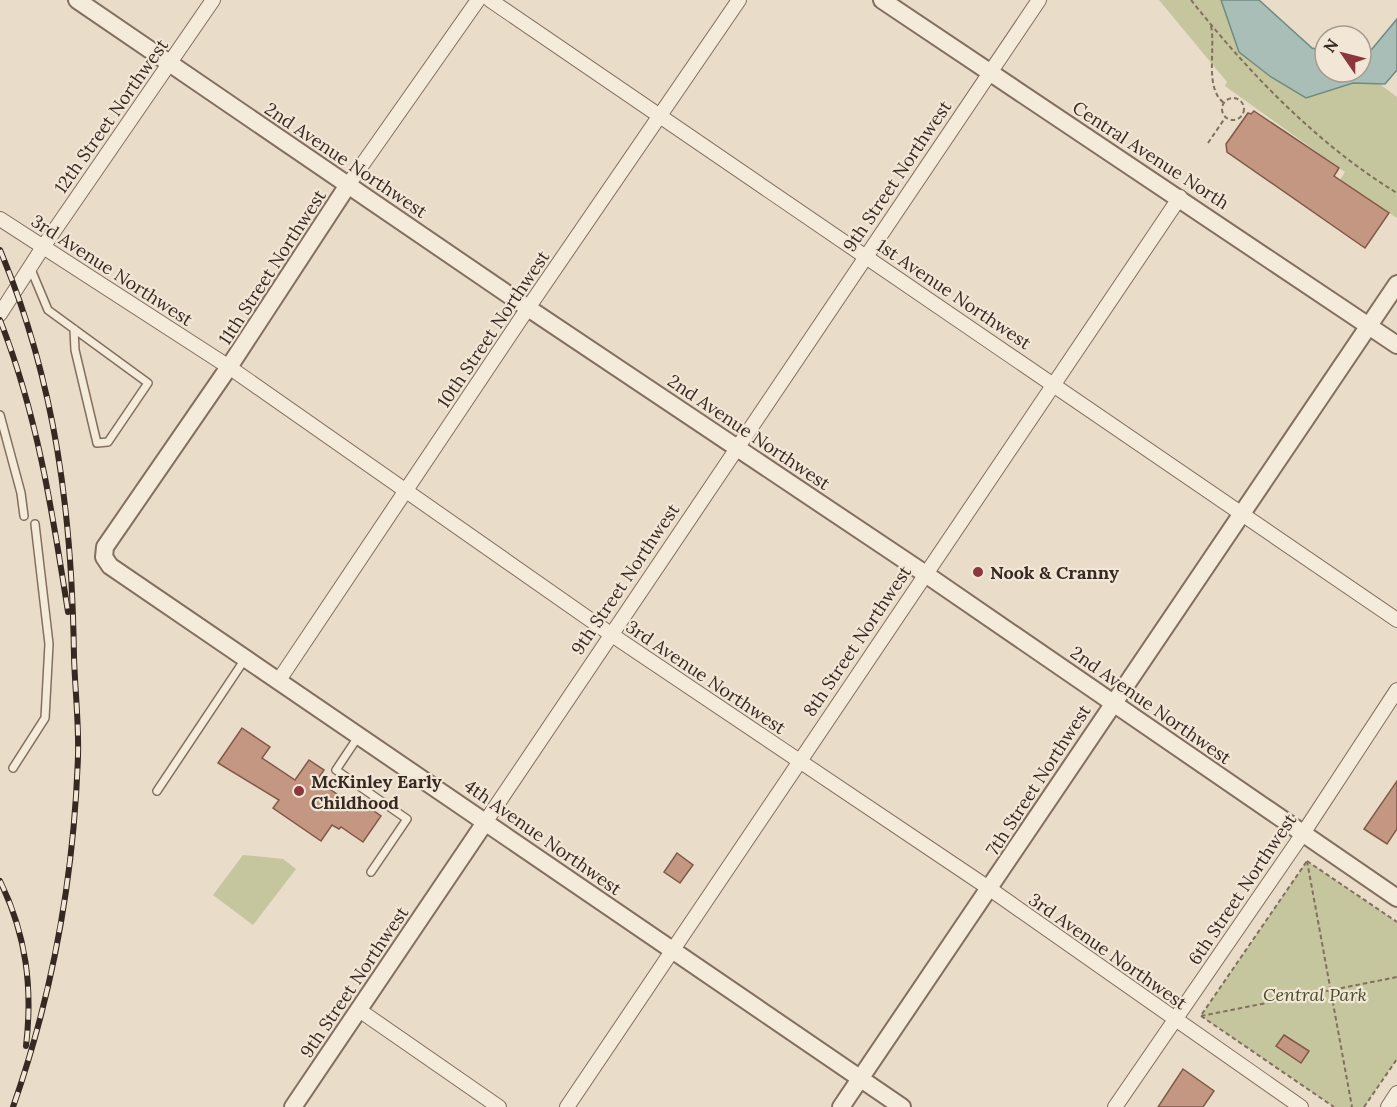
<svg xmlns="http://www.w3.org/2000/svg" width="1397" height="1107" font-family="Lora,serif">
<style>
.green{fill:#c5c69d}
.water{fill:#a8beb6;stroke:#708b82;stroke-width:1.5}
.building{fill:#c39782;stroke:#805947;stroke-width:1.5}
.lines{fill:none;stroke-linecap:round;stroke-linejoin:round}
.service-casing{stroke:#836f5f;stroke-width:10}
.minor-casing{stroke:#836f5f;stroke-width:16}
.tertiary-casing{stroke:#836f5f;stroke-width:20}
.path{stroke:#836f5f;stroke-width:2;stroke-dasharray:4.5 3;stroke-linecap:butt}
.service{stroke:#f5ebda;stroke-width:7}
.minor{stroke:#f5ebda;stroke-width:14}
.tertiary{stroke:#f5ebda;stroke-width:16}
.rail-casing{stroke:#352921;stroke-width:6}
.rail{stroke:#f2e7d6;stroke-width:4;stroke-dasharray:11;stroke-linecap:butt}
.poi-dot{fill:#8c363e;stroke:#f2e7d6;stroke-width:2}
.labels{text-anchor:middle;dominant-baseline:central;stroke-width:4.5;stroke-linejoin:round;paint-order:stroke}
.street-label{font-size:18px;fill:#352921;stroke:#f2e7d6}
.poi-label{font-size:18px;font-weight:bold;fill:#352921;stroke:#f2e7d6;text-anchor:start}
.park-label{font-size:18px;font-style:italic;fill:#494f2a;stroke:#f2e7d6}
</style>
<rect width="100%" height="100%" fill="#e9dcc8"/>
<g class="green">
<polygon points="1159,0 1234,0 1325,72 1369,76 1397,97 1397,218 1340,180 1345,172 1225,86 1227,82"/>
<polygon points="243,855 283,859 296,869 253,925 213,895"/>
<polygon points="1307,861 1397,922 1397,1059 1364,1107 1334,1107 1201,1016"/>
</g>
<polygon class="water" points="1221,0 1259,0 1312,48 1325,51 1325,72 1361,72 1361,51 1372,49 1397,19 1397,70 1385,84 1353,83 1306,98 1271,77 1239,52"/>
<g class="building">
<polygon points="1254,111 1339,168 1334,176 1389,213 1365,248 1227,152 1226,144 1248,113 1251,114"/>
<polygon points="242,728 270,747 262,758 295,780 309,760 324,770 317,780 354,806 358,800 381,816 363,842 341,827 339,829 332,825 321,841 273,808 279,800 218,763"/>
<polygon points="1397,781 1397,829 1387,844 1364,829"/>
<polygon points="677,853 693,865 680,883 664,872"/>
<polygon points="1284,1035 1309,1051 1301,1063 1276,1046"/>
<polygon points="1183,1069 1214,1091 1203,1107 1158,1107"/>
</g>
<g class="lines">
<defs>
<g id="service">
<polyline points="30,267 48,310 148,383 108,442 97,443 75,350 74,329"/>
<polyline points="0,415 21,493 24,516"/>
<polyline points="358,737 336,770 407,819 371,872"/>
<polyline points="13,768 45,718 49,644 35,524"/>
<polyline points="157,791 245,659"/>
</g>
<g id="minor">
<polyline points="490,0 1397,620"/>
<polyline points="348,185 478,0"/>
<polyline points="0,219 229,367 612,635 990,889 1301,1107"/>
<polyline points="0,314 43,247 213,0"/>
<polyline points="279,680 528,308 739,0"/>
<polyline points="486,821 1039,0"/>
<polyline points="359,1010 499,1107"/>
<polyline points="567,1107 1180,197"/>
<polyline points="1115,1107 1302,835 1397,690"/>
<polyline points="1388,1107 1397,1093"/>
</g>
<g id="tertiary">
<polyline points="77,0 528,308 924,573 1397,898"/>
<polyline points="882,0 1397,345"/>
<polyline points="348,185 229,367 105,547 104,557 110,566 902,1107"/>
<polyline points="293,1107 486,821"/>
<polyline points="841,1107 1397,284"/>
</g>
</defs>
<use href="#service" class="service-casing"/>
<use href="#minor" class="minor-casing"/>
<use href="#tertiary" class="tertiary-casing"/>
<g class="path">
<path d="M1191 0C1248 72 1318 145 1397 193"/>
<path d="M1211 26C1216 49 1204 88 1224 103"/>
<circle cx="1233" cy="109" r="11"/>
<polyline points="1208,143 1225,118"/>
<polyline points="1307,861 1352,1107"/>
<polyline points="1307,861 1397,922"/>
<polyline points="1202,1014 1307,861"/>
<polyline points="1201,1016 1397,977"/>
<polyline points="1201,1016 1334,1107"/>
<polyline points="1364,1107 1397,1059"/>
</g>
<use href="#service" class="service"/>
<use href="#minor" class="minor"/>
<use href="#tertiary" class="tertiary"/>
<defs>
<g id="rail">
<path d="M0 250C56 383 72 514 74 657 75 690 79 723 78 756 74 875 52 996 13 1107"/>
<path d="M0 320C38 417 52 510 68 612"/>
<path d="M0 881C26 934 33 987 26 1046"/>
</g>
</defs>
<use href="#rail" class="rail-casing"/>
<use href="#rail" class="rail"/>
</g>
<g class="poi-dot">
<circle cx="978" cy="572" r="6"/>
<circle cx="299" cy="791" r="6"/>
</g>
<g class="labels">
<g class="street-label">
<text transform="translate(111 116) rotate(-55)">12th Street Northwest</text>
<text transform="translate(1151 155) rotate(33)">Central Avenue North</text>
<text transform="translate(346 160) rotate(34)">2nd Avenue Northwest</text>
<text transform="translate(897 176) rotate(-56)">9th Street Northwest</text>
<text transform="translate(272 267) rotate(-57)">11th Street Northwest</text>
<text transform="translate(112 270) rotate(33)">3rd Avenue Northwest</text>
<text transform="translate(954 294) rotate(34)">1st Avenue Northwest</text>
<text transform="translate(493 329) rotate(-56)">10th Street Northwest</text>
<text transform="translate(749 432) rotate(34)">2nd Avenue Northwest</text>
<text transform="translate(625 579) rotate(-56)">9th Street Northwest</text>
<text transform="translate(857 641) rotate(-56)">8th Street Northwest</text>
<text transform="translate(706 677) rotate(34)">3rd Avenue Northwest</text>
<text transform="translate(1151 705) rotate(35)">2nd Avenue Northwest</text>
<text transform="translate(1038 780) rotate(-57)">7th Street Northwest</text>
<text transform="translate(543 837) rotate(35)">4th Avenue Northwest</text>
<text transform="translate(1242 889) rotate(-56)">6th Street Northwest</text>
<text transform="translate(1108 951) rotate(35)">3rd Avenue Northwest</text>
<text transform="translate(354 982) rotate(-56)">9th Street Northwest</text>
</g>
<g class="poi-label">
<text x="990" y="572">Nook &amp; Cranny</text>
<text x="311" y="781">McKinley Early<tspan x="311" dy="21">Childhood</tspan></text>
</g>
<g class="park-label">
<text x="1315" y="994">Central Park</text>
</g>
</g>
<g transform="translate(1343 54) rotate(305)"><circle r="28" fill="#f2e7d6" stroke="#a69b8e" stroke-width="1.5"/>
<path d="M0-4.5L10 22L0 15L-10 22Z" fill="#8c363e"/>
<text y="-9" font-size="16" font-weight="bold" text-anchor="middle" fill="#352921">N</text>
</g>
</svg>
